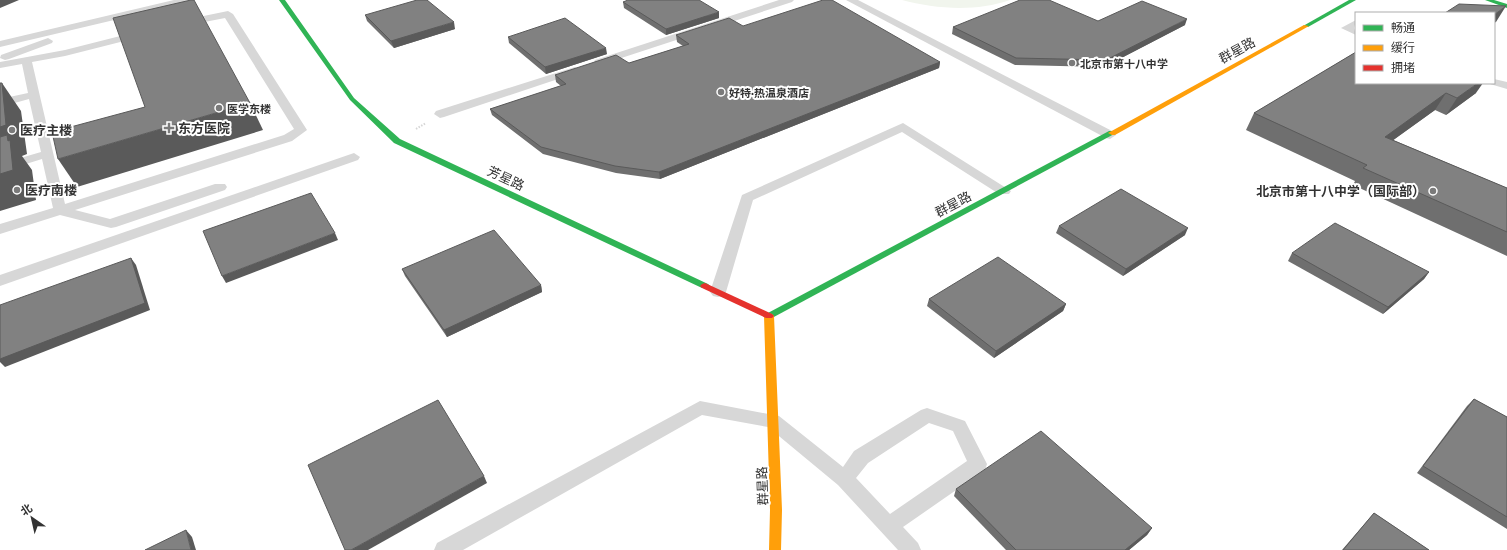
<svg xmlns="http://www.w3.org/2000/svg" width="1507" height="550" font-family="Lato,'Noto Sans SC',sans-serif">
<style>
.green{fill:#f1f5ed}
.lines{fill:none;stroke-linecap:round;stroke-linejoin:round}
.path{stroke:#d6d6d6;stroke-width:2;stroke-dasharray:1.5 1.5;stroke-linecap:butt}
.lane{fill:#d7d7d7;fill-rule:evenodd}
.fast{fill:#30b455;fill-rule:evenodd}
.slow{fill:#ff9f0a;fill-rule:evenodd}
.jam{fill:#e5322d;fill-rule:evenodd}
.wall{fill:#6f6f6f}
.shaded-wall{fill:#5a5a5a}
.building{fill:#818181;stroke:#5a5a5a}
.poi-dot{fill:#7a7a7a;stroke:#fff;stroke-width:1.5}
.labels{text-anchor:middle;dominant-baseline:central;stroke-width:4;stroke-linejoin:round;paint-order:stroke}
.far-poi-label{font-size:11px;font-weight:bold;fill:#333;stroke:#fff;text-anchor:start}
.street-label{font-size:13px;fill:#333;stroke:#fff}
.poi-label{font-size:13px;font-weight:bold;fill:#333;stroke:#fff;text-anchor:start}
</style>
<rect width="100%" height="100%" fill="#fff"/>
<path class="green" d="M902 0H1010C976 12 935 9 902 0Z"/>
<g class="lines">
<polyline class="path" points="416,129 426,123"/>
<g class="lane">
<polygon points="174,0 191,0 186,3 0,47 0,41"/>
<polygon points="779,0 794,0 792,2 603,64 599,65 594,62 595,60"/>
<polygon points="846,0 858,0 1114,132 1116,135 1110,139 1106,138"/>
<polygon points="228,11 233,14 307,130 292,141 75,210 110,219 215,184 225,184 227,187 225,190 116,227 111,228 60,215 0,234 0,224 53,208 42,159 0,172 0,164 41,152 29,99 0,107 0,99 28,93 22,64 0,68 0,62 65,50 140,31 145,34 144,36 65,56 32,62 65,204 284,135 294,129 225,18 184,26 179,23 184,20"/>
<polygon points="1356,20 1354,28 1356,35 1341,28"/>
<polygon points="48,38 53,41 52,43 9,59 5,60 0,58 1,55"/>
<polygon points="575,67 581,70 579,72 444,117 440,118 434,114 436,111"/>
<polygon points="1494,79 1507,82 1507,89 1490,84 1489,83 1494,83"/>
<polygon points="903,123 1011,191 1009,194 999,194 902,132 753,200 726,292 723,296 718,297 713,296 710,292 742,195"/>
<polygon points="354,153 360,157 358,160 0,286 0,275"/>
<path d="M700 401 779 416 843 467 854 451 921 410 927 408 965 421 987 464 985 470 903 527 918 543 921 550H898L838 485 768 427 702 415 463 550H434L437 543ZM929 423 953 431 967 461 890 514 856 478 868 463Z"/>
</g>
<g class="fast">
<polygon points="279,0 285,0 354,98 400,139 708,284 710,286 708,288 702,288 394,143 350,100"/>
<polygon points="1349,0 1356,0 1308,27 1303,26"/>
<polygon points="1485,0 1494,0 1507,4 1507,8"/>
<polygon points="1109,131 1112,131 1116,133 772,318 766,318 764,316 766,314"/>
</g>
<g class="slow">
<polygon points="1304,25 1309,26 1115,135 1112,135 1108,133"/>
<polygon points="769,313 772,314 774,316 782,510 781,550 769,550 770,510 764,316 766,314"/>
</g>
<polygon class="jam" points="705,283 772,314 774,316 772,318 766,318 702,288 700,286 702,284"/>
</g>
<g class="wall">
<polygon points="623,2 719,18 666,35 624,8"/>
<polygon points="365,15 455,29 394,48 367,21"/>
<polygon points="1098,21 1185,25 1104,67 1015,65 952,34 953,27"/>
<polygon points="743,26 940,62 939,68 660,179 616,173 543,154 492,115 490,109 561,86 556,82 555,75 629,63 683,46 677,42 676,35"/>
<polygon points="508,37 607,54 546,74 509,43"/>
<polygon points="1356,52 1476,93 1446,115 1435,110 1393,140 1507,188 1507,256 1353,185 1355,181 1246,130 1254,113"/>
<polygon points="1059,226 1185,235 1123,276 1056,233"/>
<polygon points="1292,253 1429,272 1424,279 1383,314 1288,261"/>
<polygon points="402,269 541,285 542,292 447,337 405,276"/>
<polygon points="929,299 1066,304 1063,311 994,358 927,306"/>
<polygon points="1474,399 1507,417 1507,529 1417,473 1467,406"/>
<polygon points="956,489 1152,528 1147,535 1129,550 1006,550 954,496"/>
<polygon points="1374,513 1429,550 1342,550"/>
</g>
<g class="shaded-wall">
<polygon points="0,0 19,0 0,8"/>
<polygon points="1506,6 1496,22 1494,23 1494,15"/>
<polygon points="719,12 719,18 666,35 666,29"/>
<polygon points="1187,19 1185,25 1104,67 1106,60"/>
<polygon points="454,22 455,29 394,48 391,41"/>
<polygon points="606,48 607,54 546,74 545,67"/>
<polygon points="940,62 939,68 660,179 659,172"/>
<polygon points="2,83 21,111 27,154 22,156 32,170 36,200 0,211 0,127"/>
<polygon points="1478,83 1483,83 1476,93 1446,115 1457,98"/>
<polygon points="1446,93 1435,110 1374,154 1385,137"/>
<polygon points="250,103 263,130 77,187 58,159"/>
<polygon points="1188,228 1185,235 1123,276 1126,269"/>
<polygon points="335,233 338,240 226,283 222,276"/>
<polygon points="131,258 136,265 150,310 5,367 0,362 0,359"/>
<polygon points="1429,272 1424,279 1383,314 1388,307"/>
<polygon points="541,285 542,292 447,337 444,330"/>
<polygon points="1066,304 1063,311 994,358 996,351"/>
<polygon points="484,476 487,483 368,550 351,550"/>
<polygon points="1152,528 1147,535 1129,550 1125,550"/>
<polygon points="186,530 192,537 196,550 191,550"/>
</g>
<g class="building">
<polygon points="191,0 194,0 250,103 58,159 52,132 145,107 113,18"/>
<polygon points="417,0 427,0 454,22 391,41 365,15"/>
<polygon points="628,0 699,0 719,12 666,29 623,2"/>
<polygon points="823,0 832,0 940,62 659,172 615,166 541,147 490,109 566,84 555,75 616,55 629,63 689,44 676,35 729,18 743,26"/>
<polygon points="1020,0 1049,0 1098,21 1142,1 1187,19 1106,60 1016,58 953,27"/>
<polygon points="1459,4 1506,6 1494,15 1494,13 1445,13"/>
<polygon points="565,18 606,48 545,67 508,37"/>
<polygon points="1356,52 1356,83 1478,83 1457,98 1446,93 1385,137 1507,188 1507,232 1363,168 1367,165 1254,113"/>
<polygon points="0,83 2,83 6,125 0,127"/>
<polygon points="7,135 8,141 10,140 13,170 0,174 0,137"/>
<polygon points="1121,189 1188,228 1126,269 1059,226"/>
<polygon points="311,193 335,233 222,276 203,231"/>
<polygon points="1335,223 1429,272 1388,307 1292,253"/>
<polygon points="494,230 541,285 444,330 402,269"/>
<polygon points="998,257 1066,304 996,351 929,299"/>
<polygon points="131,258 145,303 0,359 0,305"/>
<polygon points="1474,399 1507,417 1507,517 1423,466"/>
<polygon points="438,400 484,476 351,550 345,550 308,465"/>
<polygon points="1041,431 1152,528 1125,550 1016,550 956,489"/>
<polygon points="1374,513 1429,550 1343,550"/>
<polygon points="186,530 191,550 145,550"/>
</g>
<g class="poi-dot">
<circle cx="1072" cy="63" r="4"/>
<circle cx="721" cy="92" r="4"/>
<circle cx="219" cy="108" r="4"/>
<path d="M167 122h4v4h4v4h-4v4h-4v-4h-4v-4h4z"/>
<circle cx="12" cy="130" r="4"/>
<circle cx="17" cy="190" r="4"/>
<circle cx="1433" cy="191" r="4"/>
</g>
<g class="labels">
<g class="far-poi-label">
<text x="1080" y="63">北京市第十八中学</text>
<text x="729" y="92">好特·热温泉酒店</text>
<text x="227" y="108">医学东楼</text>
</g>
<g class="street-label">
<text transform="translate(1237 50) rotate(-29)">群星路</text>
<text transform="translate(506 178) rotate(25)">芳星路</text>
<text transform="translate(953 204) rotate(-28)">群星路</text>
<text transform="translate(762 486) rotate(-92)">群星路</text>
</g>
<g class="poi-label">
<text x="178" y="128">东方医院</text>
<text x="20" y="130">医疗主楼</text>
<text x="25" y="190">医疗南楼</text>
<text x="1425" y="191" text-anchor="end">北京市第十八中学（国际部）</text>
</g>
</g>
<rect x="1355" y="12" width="140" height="72" fill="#ffffff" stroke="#adadad"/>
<rect x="1363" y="25" width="20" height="6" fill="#30b455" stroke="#adadad"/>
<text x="1391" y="32" font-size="12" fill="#333333">畅通</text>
<rect x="1363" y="45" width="20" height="6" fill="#ff9f0a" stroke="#adadad"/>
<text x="1391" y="52" font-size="12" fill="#333333">缓行</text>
<rect x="1363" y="65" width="20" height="6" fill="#e5322d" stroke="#adadad"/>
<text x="1391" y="72" font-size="12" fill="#333333">拥堵</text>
<g transform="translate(32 518) rotate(326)" stroke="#ffffff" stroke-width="3" paint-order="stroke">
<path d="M0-3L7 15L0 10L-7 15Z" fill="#333333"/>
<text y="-6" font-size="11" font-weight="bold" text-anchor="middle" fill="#333333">北</text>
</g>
</svg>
